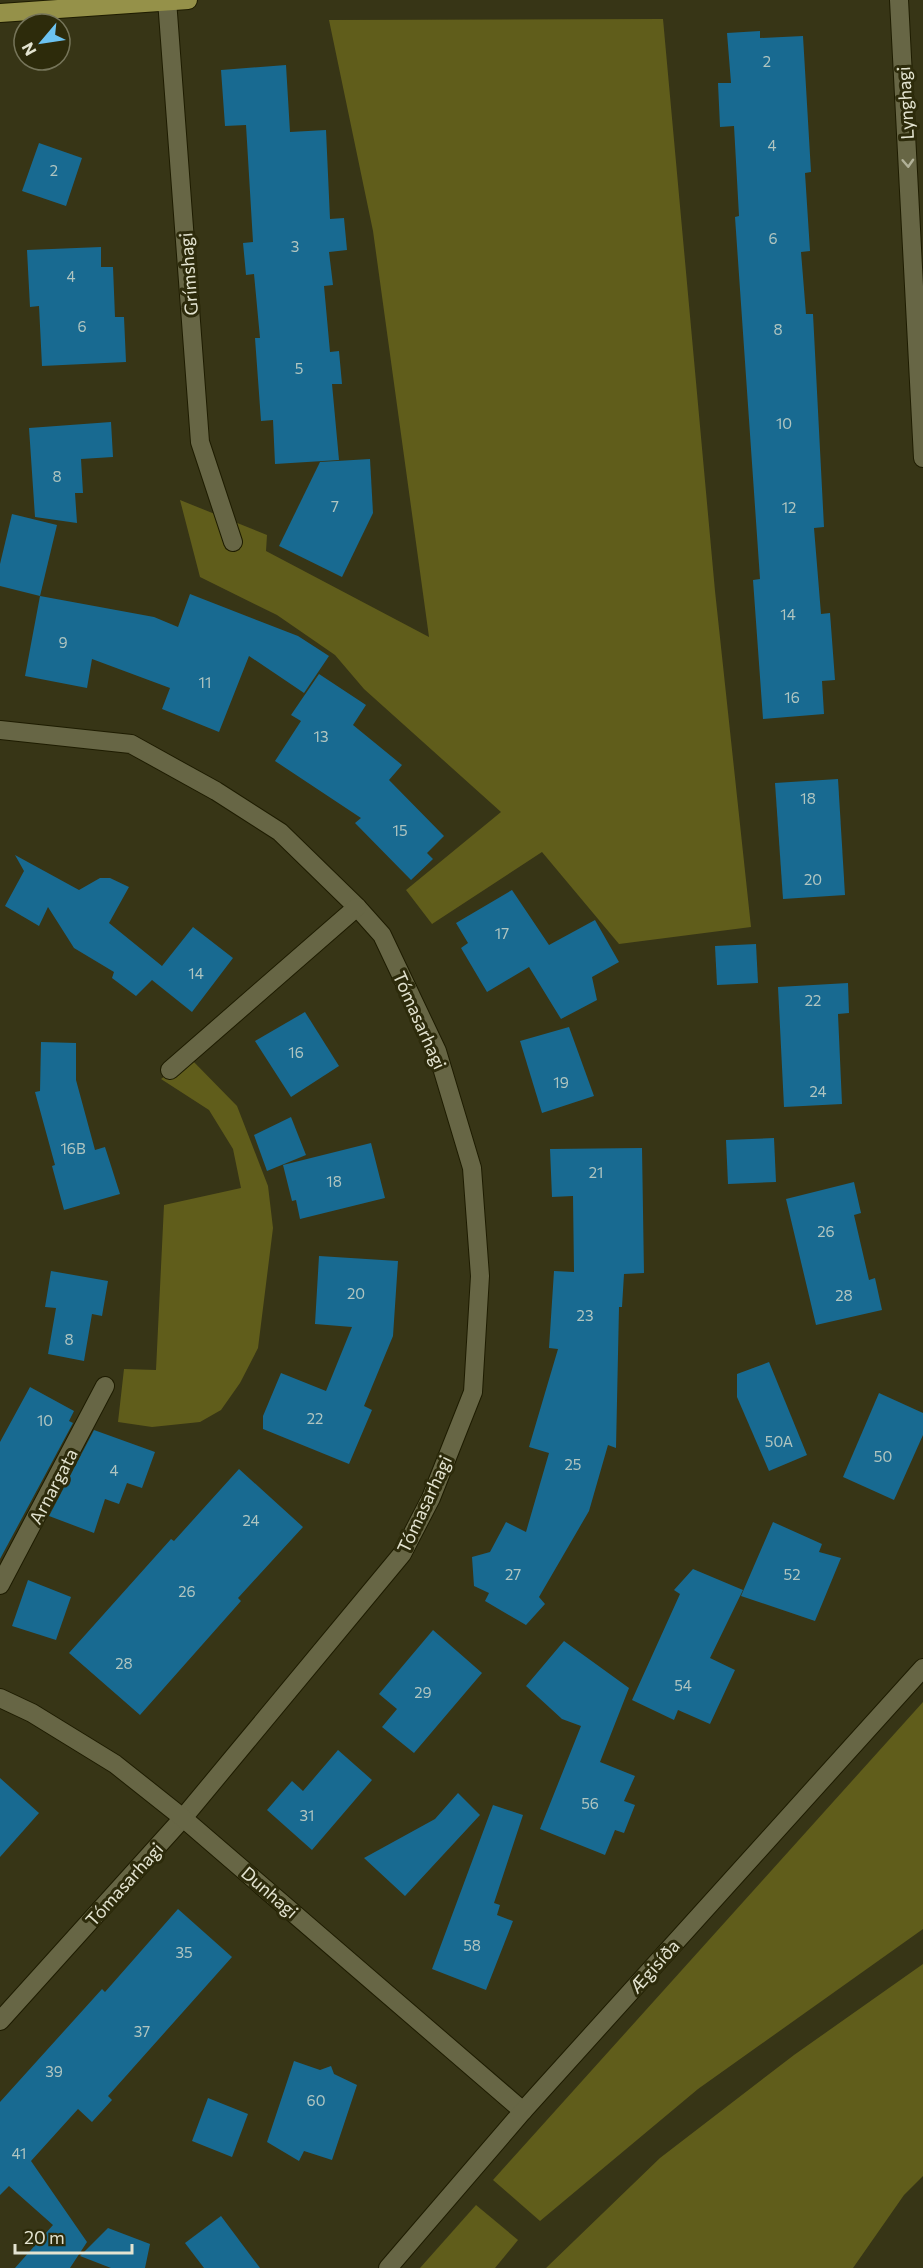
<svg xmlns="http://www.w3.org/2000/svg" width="923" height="2268" font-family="Commissioner,sans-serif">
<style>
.green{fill:#605d1b}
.building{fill:#186a91}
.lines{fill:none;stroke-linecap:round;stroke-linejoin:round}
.minor-casing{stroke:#1e1c00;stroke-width:20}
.major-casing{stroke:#1e1c00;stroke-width:20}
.minor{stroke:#676645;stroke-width:18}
.major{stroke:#959149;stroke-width:18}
.oneway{stroke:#b1b198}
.labels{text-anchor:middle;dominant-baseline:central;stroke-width:6;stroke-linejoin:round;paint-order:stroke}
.number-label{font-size:15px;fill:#b0c5c0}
.street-label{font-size:18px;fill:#e3e3d0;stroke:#2d2b0b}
</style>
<rect width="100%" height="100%" fill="#373516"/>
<g class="green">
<polygon points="663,19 715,591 751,927 619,944 542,852 432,924 406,890 501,812 364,689 335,655 277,615 200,577 180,500 267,535 266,551 429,637 373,231 329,20"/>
<polygon points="190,1058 237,1106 268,1186 273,1228 258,1348 240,1383 221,1410 200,1422 152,1427 118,1422 124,1369 156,1370 164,1205 241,1188 233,1149 209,1110 161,1079"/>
<polygon points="923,1702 923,1929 698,2089 540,2221 493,2180"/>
<polygon points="923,1964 923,2176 904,2195 853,2268 546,2268 660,2158 794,2055"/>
<polygon points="476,2205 518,2240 495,2268 420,2268"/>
</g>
<g class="building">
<polygon points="760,31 760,38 803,36 811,172 805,173 810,251 801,252 806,314 813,314 824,527 814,528 821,614 830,613 835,680 822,681 824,714 763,719 753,580 760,579 735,217 739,216 734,126 720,127 718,83 731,83 727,33"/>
<polygon points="286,65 290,132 326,130 330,219 344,218 347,250 329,252 333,285 324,286 330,352 339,351 342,384 332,384 339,460 275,464 273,420 261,421 255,338 260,338 254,274 246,275 243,243 253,242 246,125 225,126 221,70"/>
<polygon points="39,143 82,158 66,206 22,191"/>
<polygon points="101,247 101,267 113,267 115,317 124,317 126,362 42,366 39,306 30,307 27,250"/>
<polygon points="111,422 113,457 81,459 83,493 75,493 77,523 35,517 29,428"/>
<polygon points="370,459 373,513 342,577 279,546 320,462"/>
<polygon points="12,514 57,525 40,596 0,586 0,564"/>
<polygon points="190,594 298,636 329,656 304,693 249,656 219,732 162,709 170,688 92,659 87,688 25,676 40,596 154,617 178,627"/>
<polygon points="319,674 366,705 353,725 402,765 389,780 444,836 427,853 433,859 411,880 355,823 361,818 275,761 301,721 291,715"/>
<polygon points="838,779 845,895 783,899 775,783"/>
<polygon points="15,855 79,890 100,878 110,878 129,887 109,923 162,966 193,927 233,958 192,1012 152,980 136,996 112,978 114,972 74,948 48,907 39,926 5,906 24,871"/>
<polygon points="512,890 549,945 595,920 619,962 592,977 597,1000 561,1019 529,967 487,992 461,948 468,943 456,923"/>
<polygon points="756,944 758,983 717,985 715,946"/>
<polygon points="848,983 849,1013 838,1014 842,1104 784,1107 778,987"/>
<polygon points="305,1012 339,1066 291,1097 255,1041"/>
<polygon points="569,1027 594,1096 542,1113 520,1041"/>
<polygon points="41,1042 76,1043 76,1080 95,1150 105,1147 120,1194 64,1210 52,1166 55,1165 35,1092 40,1091"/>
<polygon points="291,1117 306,1155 267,1171 254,1135"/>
<polygon points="774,1138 776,1182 728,1184 726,1140"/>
<polygon points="371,1143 385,1198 300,1219 296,1200 292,1201 283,1165"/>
<polygon points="642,1148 644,1273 624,1274 622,1307 619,1307 616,1448 608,1445 589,1511 539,1597 545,1604 526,1625 485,1601 489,1593 474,1586 472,1557 490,1552 506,1522 526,1532 549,1453 529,1447 558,1349 549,1348 554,1271 574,1272 573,1196 552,1197 550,1149"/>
<polygon points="854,1182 861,1213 854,1215 869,1280 875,1278 882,1310 816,1325 786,1199"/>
<polygon points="319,1256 398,1261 393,1336 364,1406 372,1410 349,1464 263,1429 263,1416 281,1373 326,1391 352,1327 315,1324"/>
<polygon points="51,1271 108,1281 102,1316 92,1314 84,1361 48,1354 56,1308 45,1307"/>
<polygon points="769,1362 807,1455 769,1471 737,1397 737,1374"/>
<polygon points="30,1387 74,1411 69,1421 73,1423 0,1559 0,1442"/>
<polygon points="879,1393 923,1413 923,1435 894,1500 843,1477"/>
<polygon points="94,1430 155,1452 142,1488 127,1483 119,1504 105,1499 94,1533 49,1516"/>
<polygon points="239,1469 303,1527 238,1598 241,1601 140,1715 69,1653 171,1539 174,1541"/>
<polygon points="773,1522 822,1544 819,1552 841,1558 815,1621 741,1596"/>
<polygon points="693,1569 743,1590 710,1658 735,1670 710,1724 678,1710 674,1720 632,1700 680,1594 674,1590"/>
<polygon points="28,1580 71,1597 56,1640 12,1626"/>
<polygon points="433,1630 482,1673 414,1753 382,1727 397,1709 379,1694"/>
<polygon points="564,1641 629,1688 600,1762 635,1776 624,1801 635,1805 624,1833 615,1830 605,1855 540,1829 581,1726 562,1719 526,1686"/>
<polygon points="338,1750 372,1780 312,1850 267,1810 292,1781 303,1791"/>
<polygon points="0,1778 39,1813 0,1857"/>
<polygon points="458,1793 480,1815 405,1896 364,1858 435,1819"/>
<polygon points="493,1805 523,1815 494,1903 500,1905 497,1915 513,1921 486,1990 432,1969"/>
<polygon points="178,1909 232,1957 108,2096 112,2100 92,2122 78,2109 31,2161 87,2242 70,2268 15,2268 53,2225 9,2186 0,2195 0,2102 102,1989 105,1992"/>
<polygon points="294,2061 320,2070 331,2066 334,2074 357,2085 332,2160 304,2151 299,2161 267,2142"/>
<polygon points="208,2098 248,2114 232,2157 192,2141"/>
<polygon points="221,2216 260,2268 204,2268 185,2243"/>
<polygon points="108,2228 150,2244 145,2268 111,2268 80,2256"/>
</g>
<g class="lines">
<defs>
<g id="minor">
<polyline points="167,0 200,442 233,542"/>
<polyline points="899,0 923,458"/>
<polyline points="0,730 131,744 216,791 280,832 357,907 382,935 437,1051 472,1168 480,1276 473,1392 431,1498 402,1554 183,1818 0,2021"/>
<polyline points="170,1070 357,907"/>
<polyline points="0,1585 105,1386"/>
<polyline points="0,1698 32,1713 115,1764 183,1818 523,2111"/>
<polyline points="388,2268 523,2111 923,1668"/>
</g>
<polyline id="major" points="0,13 188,0"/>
</defs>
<use href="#minor" class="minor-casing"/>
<use href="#major" class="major-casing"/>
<use href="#minor" class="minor"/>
<use href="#major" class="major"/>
</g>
<defs><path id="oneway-chevron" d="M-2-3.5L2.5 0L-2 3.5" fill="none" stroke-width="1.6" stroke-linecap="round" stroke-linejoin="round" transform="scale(1.5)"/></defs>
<use class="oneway" href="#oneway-chevron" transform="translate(908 163) rotate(87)"/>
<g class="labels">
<g class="number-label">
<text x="767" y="61">2</text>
<text x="772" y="145">4</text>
<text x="54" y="170">2</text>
<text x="773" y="238">6</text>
<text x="295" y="246">3</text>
<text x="71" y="276">4</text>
<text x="82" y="326">6</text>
<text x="778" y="329">8</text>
<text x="299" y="368">5</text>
<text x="784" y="423">10</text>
<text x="57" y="476">8</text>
<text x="335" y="506">7</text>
<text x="789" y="507">12</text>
<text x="788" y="614">14</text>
<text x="63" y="642">9</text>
<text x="205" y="682">11</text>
<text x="792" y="697">16</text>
<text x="321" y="736">13</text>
<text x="808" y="798">18</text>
<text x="400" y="830">15</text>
<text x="813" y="879">20</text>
<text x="502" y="933">17</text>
<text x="196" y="973">14</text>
<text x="813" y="1000">22</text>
<text x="296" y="1052">16</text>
<text x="561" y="1082">19</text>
<text x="818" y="1091">24</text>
<text x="73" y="1148">16B</text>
<text x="596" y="1172">21</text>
<text x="334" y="1181">18</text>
<text x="826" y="1231">26</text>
<text x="356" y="1293">20</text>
<text x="844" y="1295">28</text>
<text x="585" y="1315">23</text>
<text x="69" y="1339">8</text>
<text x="315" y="1418">22</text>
<text x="45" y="1420">10</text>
<text x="779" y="1441">50A</text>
<text x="883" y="1456">50</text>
<text x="573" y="1464">25</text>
<text x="114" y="1470">4</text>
<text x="251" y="1520">24</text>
<text x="513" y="1574">27</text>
<text x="792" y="1574">52</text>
<text x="187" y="1591">26</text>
<text x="124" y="1663">28</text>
<text x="683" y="1685">54</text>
<text x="423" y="1692">29</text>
<text x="590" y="1803">56</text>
<text x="307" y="1815">31</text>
<text x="472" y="1945">58</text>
<text x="184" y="1952">35</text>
<text x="142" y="2031">37</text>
<text x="54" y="2071">39</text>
<text x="316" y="2100">60</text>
<text x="19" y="2153">41</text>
</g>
<g class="street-label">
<text transform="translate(905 103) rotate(-93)">Lynghagi</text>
<text transform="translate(188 274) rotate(-94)">Grímshagi</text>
<text transform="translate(420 1020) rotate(66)">Tómasarhagi</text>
<text transform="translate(53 1486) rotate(-62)">Arnargata</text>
<text transform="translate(424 1504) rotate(-65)">Tómasarhagi</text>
<text transform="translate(124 1884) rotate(-48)">Tómasarhagi</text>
<text transform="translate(270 1892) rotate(41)">Dunhagi</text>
<text transform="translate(654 1966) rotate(-48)">Ægisíða</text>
</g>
</g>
<g transform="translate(42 42) rotate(241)"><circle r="28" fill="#2d2b0b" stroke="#76755a" stroke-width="1.5"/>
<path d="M0-4.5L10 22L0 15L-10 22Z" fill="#6cc3f2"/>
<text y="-9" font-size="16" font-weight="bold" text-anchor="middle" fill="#e3e3d0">N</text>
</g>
<path d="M15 2244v9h117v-9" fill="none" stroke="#e3e3d0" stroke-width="3"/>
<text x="24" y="2244" font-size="18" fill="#e3e3d0" stroke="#2d2b0b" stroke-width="4.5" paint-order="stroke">20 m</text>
</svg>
